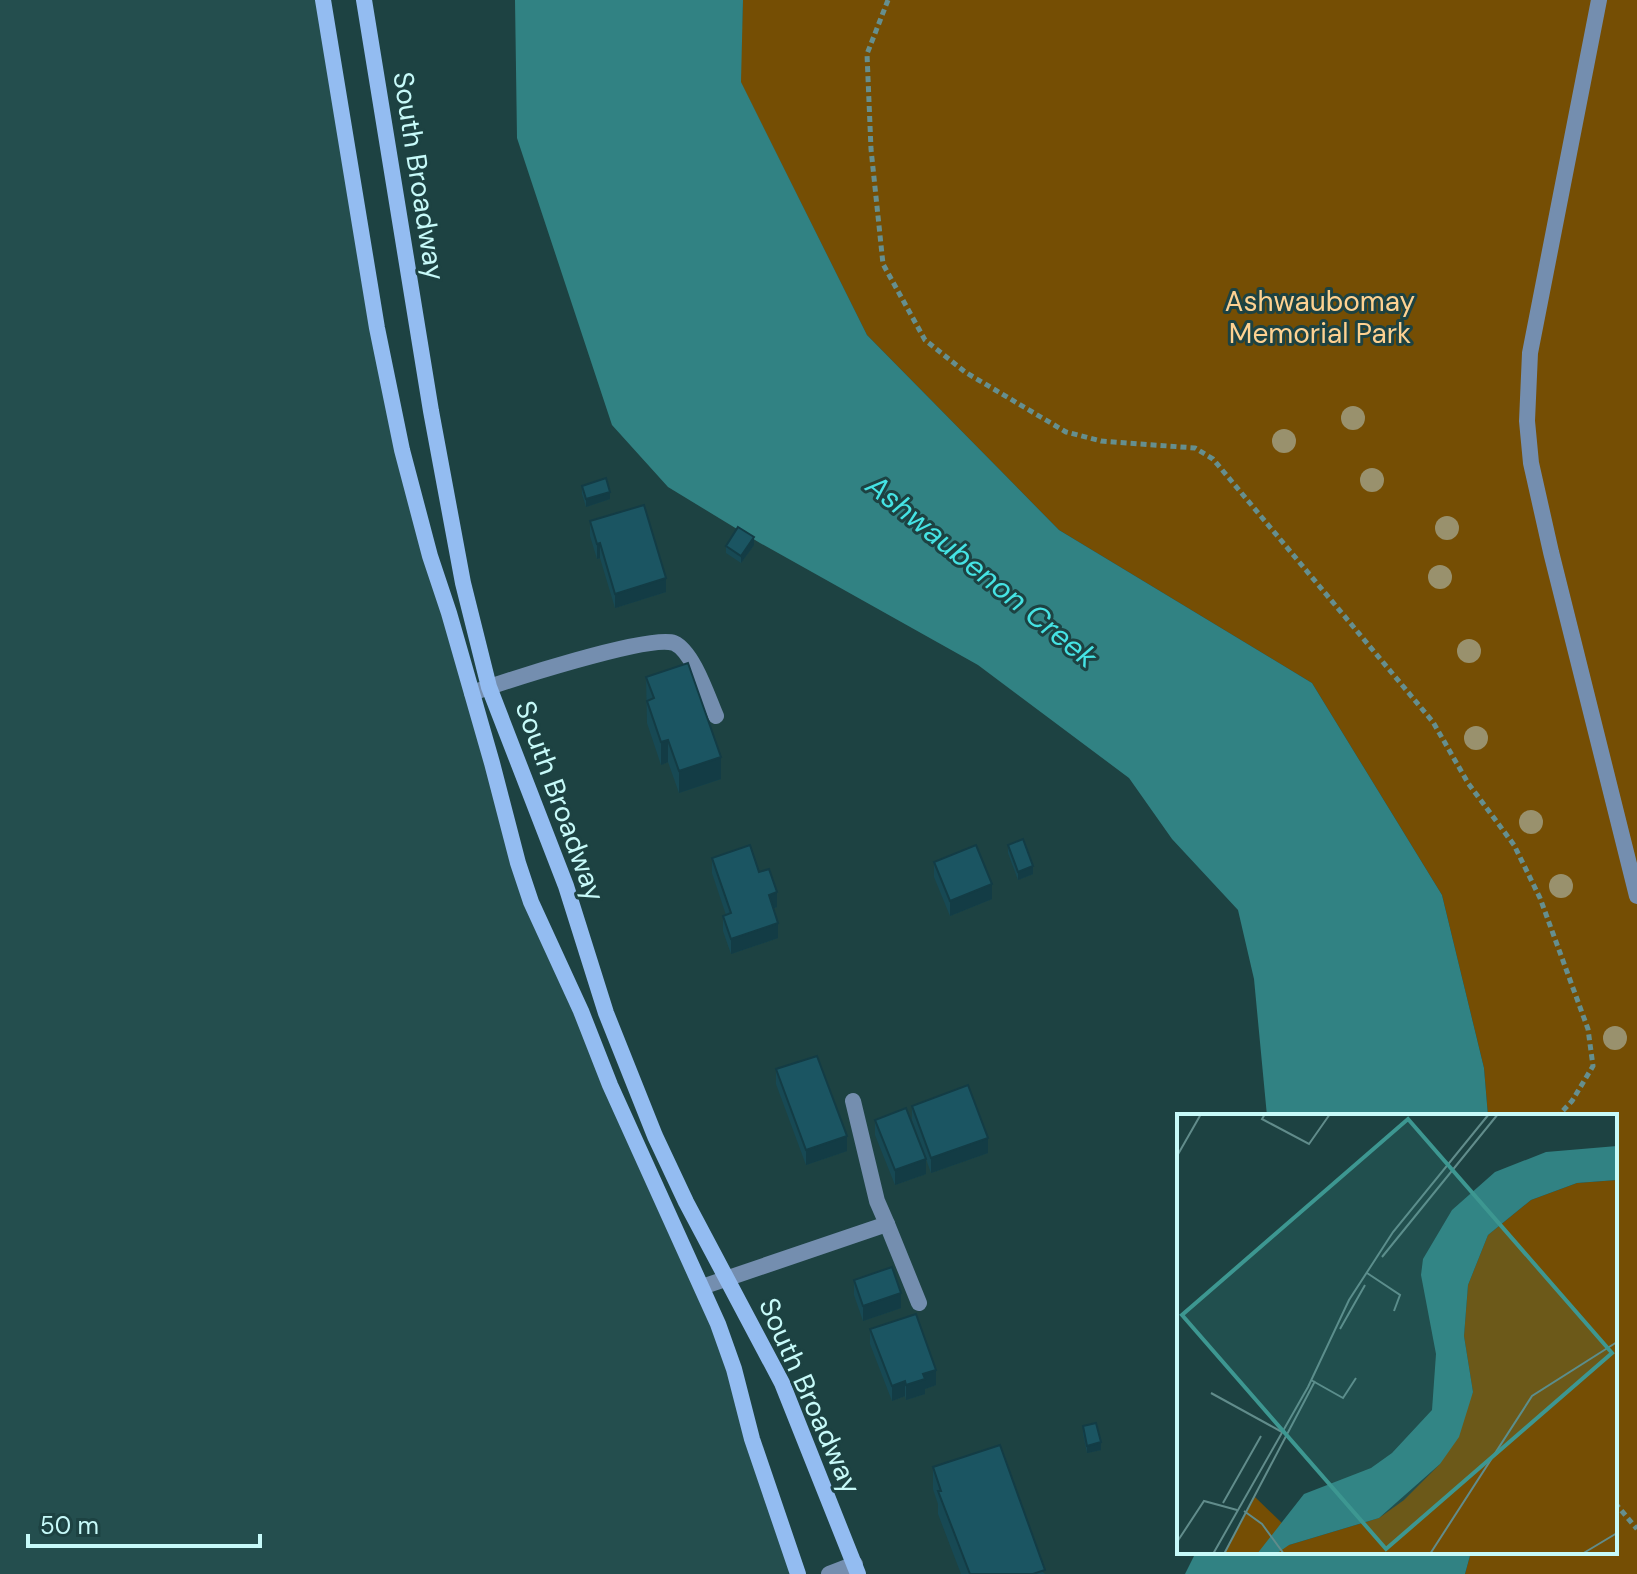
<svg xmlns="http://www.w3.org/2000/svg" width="1637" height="1574" font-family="'DM Sans',sans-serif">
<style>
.built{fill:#244e4e}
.green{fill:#754e04}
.water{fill:#318283}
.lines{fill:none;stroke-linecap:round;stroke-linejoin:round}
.path{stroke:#658f8f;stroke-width:5;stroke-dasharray:6 4;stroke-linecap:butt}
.lane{stroke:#748eaf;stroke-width:16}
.street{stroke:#748eaf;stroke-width:16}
.secondary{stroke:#93bcf1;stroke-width:16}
.tree{fill:#99916d}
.wall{fill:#174954}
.shaded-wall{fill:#133c45}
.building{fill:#1b5562;stroke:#133c45;stroke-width:2}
.labels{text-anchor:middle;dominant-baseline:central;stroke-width:6;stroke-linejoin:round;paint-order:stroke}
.street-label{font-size:28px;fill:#c7faf9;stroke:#1d4242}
.park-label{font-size:28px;fill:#fed191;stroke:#1d4242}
.water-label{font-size:30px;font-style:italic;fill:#45e3e4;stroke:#1d4242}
.inset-road{fill:none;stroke:#618c8b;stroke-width:2}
.view{fill:#3d9791;fill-opacity:0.15;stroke:#3d9791;stroke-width:4}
.inset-edge{fill:none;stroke:#c7faf9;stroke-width:4}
</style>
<rect width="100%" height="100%" fill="#1d4242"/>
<polygon class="built" points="0,0 323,0 377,328 518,863 718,1324 798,1574 0,1574"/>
<polygon class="green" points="743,0 1637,0 1637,1574 1465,1574 1471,1552 1615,1552 1615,1116 1488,1116 1484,1068 1442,895 1312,683 1059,530 867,335 740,81"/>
<g class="water">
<polygon points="515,0 743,0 741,82 867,335 1059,530 1312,683 1442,895 1484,1068 1488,1116 1267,1116 1254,979 1238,910 1172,839 1129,778 978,665 760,543 668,487 612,425 517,138"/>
<polygon points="1196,1552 1471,1552 1465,1574 1185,1574"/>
</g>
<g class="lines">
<g class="path">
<polyline points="888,0 867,54 871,149 883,264 925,340 965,372 1066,432 1101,441 1195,448 1213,459 1433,722 1468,783 1514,845 1540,898 1588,1029 1593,1066 1572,1101 1558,1116"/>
<polyline points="1615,1503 1637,1529"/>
</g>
<g class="lane">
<polyline points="1599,0 1530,353 1527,421 1531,463 1551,552 1637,896"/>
<path d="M472 693C503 682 649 634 674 643 693 651 708 698 716 716"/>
<polyline points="887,1224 919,1303"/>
<polyline points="702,1287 887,1224 877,1201 853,1101"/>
</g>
<polyline class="street" points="829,1574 855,1564"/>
<g class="secondary">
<polyline points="323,0 377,328 402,450 430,556 449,613 492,763 518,863 531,902 581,1011 610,1085 718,1324 734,1369 752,1439 798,1574"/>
<polyline points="364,0 431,411 463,583 489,687 566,886 606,1013 655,1136 686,1202 782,1383 858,1574"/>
</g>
</g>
<g class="tree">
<circle cx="1353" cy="418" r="12"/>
<circle cx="1284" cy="441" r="12"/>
<circle cx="1372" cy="480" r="12"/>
<circle cx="1447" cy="528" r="12"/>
<circle cx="1440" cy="577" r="12"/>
<circle cx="1469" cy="651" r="12"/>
<circle cx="1476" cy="738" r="12"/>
<circle cx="1531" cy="822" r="12"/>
<circle cx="1561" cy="886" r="12"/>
<circle cx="1615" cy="1038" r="12"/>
</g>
<g class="wall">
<polygon points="582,486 610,499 586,507 582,494"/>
<polygon points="590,521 666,592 615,608 600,558 597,559 590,536"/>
<polygon points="754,545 741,563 726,553 726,546"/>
<polygon points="646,677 721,779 679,793 668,762 661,765 647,723"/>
<polygon points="1008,845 1033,874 1018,880 1008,853"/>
<polygon points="712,858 759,872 777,907 773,909 778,938 731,954 723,931 723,916 726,915 712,873"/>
<polygon points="934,862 992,899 950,916 934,877"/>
<polygon points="776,1069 847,1151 806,1165 776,1084"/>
<polygon points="912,1106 988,1153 931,1173 926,1159 926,1174 895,1185 875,1135 875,1120 924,1154 912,1120"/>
<polygon points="854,1280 901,1308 863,1321 854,1295"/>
<polygon points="870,1329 936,1385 925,1389 925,1394 906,1400 905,1396 892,1401 870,1344"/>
<polygon points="1083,1426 1101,1450 1087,1453 1083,1434"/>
<polygon points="933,1467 1045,1574 961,1574 938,1514 938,1504 933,1489"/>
</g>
<g class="shaded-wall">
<polygon points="610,492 610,499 586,507 586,499"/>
<polygon points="754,537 754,545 741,563 741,556"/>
<polygon points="600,543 600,558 597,559 597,544"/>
<polygon points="666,578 666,592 615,608 615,594"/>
<polygon points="668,740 668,762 661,765 661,742"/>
<polygon points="721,757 721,779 679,793 679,771"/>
<polygon points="1033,866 1033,874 1018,880 1018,872"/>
<polygon points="992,884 992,899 950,916 950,901"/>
<polygon points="777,892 777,907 769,910 769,895"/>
<polygon points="778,923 778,938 731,954 731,939"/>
<polygon points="847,1136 847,1151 806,1165 806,1150"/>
<polygon points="988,1138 988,1153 931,1173 931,1158"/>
<polygon points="926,1159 926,1174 895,1185 895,1170"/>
<polygon points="901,1293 901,1308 863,1321 863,1306"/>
<polygon points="936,1370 936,1385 925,1389 925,1394 906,1400 906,1385 923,1374"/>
<polygon points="905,1381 905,1396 892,1401 892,1386"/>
<polygon points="1101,1442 1101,1450 1087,1453 1087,1446"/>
</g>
<g class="building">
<polygon points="606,478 610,492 586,499 582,486"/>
<polygon points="644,505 666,578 615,594 600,543 597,544 590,521"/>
<polygon points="738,527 754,537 741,556 726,546"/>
<polygon points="688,663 721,757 679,771 668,740 661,742 647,701 654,698 646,677"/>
<polygon points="1023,839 1033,866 1018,872 1008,845"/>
<polygon points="750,845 759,872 769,869 777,892 769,895 778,923 731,939 723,916 731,913 712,858"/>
<polygon points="976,845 992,884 950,901 934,862"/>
<polygon points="817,1056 847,1136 806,1150 776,1069"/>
<polygon points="968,1085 988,1138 931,1158 912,1106"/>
<polygon points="906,1108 926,1159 895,1170 875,1120"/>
<polygon points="892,1267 901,1293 863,1306 854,1280"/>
<polygon points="916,1314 936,1370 923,1374 925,1379 906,1385 905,1381 892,1386 870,1329"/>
<polygon points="1096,1423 1101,1442 1087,1446 1083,1426"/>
<polygon points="1000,1445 1045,1570 1033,1574 970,1574 938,1491 941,1491 933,1467"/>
</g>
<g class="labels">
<g class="street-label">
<text transform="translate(419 176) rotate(81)">South Broadway</text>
<text transform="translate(560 801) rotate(70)">South Broadway</text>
<text transform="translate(810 1396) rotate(66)">South Broadway</text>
</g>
<g class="park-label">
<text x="1320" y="301">Ashwaubomay<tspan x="1320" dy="32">Memorial Park</tspan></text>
</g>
<g class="water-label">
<text transform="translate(982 571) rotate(39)">Ashwaubenon Creek</text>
</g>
</g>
<g transform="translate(1177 1114)">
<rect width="440" height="440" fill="#1d4242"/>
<path d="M440 66V440H47L78 383 106 410 112 431 202 404 227 386 263 350 296 278 287 222 291 171 311 121 354 86 400 69Z" fill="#754e04"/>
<path d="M440 32V66L400 69 354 86 311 121 291 171 287 222 296 278 282 323 263 350 202 404 112 431 99 440H80L127 380 194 354 215 339 255 296 259 240 244 161 246 145 275 96 318 58 369 38Z" fill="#318283"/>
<path class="inset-road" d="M88 0 85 5 132 30 153 0M0 42 24 0M205 143 321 0M190 159 223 181 217 197M163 215 188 171M134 266 166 284 179 264M34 279 105 318M46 389 84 322M67 397 85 410 107 440M0 428 27 387 60 396M36 440 131 273 172 186 216 118 312 0M47 440 138 267M253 440 355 282 440 228M405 440 440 419"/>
<path class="view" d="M231 5 435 239 209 435 5 201Z"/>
<rect width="440" height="440" class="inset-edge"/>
</g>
<path d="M28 1534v12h232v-12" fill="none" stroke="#c7faf9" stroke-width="4"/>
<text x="40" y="1534" font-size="24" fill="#c7faf9" stroke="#1d4242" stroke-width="6" paint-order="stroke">50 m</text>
</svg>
